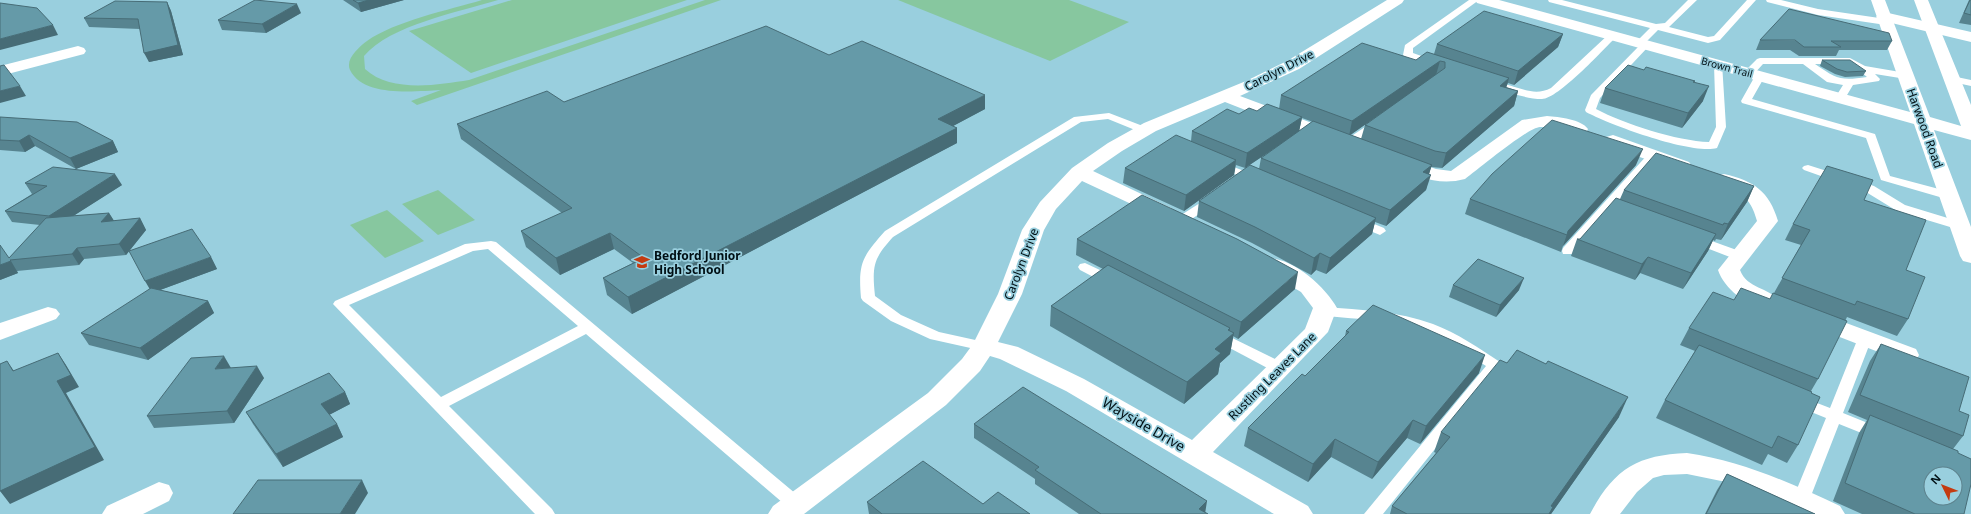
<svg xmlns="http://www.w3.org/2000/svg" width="1971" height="514" font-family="'Noto Sans',sans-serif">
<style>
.green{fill:#87c79f}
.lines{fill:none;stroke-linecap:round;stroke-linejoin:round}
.lane{fill:#fff;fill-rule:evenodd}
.street{fill:#fff;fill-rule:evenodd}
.secondary{fill:#fff;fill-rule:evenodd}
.wall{fill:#578490;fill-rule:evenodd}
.shaded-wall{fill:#476c76}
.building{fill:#659aa8;stroke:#476c76;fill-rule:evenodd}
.labels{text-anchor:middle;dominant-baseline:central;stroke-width:3.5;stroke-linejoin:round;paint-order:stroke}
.far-street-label{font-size:10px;fill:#000f14;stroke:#99cfde}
.street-label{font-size:12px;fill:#000f14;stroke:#99cfde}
.poi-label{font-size:12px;font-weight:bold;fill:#000f14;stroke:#99cfde;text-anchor:start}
.near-street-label{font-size:14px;fill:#000f14;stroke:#99cfde}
</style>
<rect width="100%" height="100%" fill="#99cfde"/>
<g class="green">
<path d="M482 0H498C459 12 390 25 364 56L365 69C391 93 437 85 469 80L705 0H721L417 105 411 101 441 90C416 91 364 98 350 70 345 59 359 47 367 41 395 21 449 10 482 0Z"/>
<polygon points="512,0 687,0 471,73 409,31"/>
<polygon points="898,0 1069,0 1129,22 1050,61"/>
<polygon points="438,190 475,220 438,235 402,204"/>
<polygon points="387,210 424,241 385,258 350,225"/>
</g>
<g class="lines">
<g class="lane">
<polygon points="1469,0 1479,0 1413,48 1413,53 1438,62 1440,64 1438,66 1432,66 1405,57 1403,55 1405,45"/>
<path d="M1548 0H1562L1656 24 1665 23 1688 0H1697L1669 27 1708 37 1714 36 1747 0H1756L1720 40 1708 43 1658 30 1646 42 1650 45 1648 47 1600 98 1596 109C1624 124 1677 141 1709 142L1716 127 1714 65 1719 62 1722 63 1726 127 1717 148C1692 155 1610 125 1586 112L1585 110 1591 95 1639 46 1635 43 1650 28 1549 2Z"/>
<polygon points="1766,0 1781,0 1818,9 1886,19 1891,22 1886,25 1818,15 1767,2"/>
<path d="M1612 33 1615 34V38C1603 50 1558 99 1542 99 1527 99 1511 93 1497 88L1496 86 1501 83C1519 87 1534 97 1551 88L1609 34Z"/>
<path d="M1760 58H1850L1865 66 1906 73 1911 76 1906 79 1875 74 1880 79 1879 81 1853 85 1844 100 1840 101 1835 98 1843 85 1827 82 1803 64H1763L1753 75H1745L1744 73 1745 71 1757 59ZM1815 64H1848L1861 72 1867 77C1840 81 1837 79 1815 64Z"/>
<polygon points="1760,73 1765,76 1752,99 1875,134 1890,176 1954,193 1956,196 1950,200 1881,180 1866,138 1742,103 1741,101 1755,76"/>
<polygon points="1952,76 1971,80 1971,86 1948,81 1947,79 1948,77"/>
<path d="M1109 113 1148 128 1149 130 1148 132H1140L1108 119 1081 122 893 237C873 259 872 266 875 296L901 315 939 332 989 343 991 346 989 349 984 351 930 339 891 321 863 301 861 298C858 263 862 257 885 231L1074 117Z"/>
<polygon points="1377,119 1382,122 1381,124 1352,145 1344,145 1342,143 1344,141"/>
<polygon points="1653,152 1657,153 1659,155 1657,157 1573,254 1563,254 1562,251 1563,248 1649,153"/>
<polygon points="1218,161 1260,177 1262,179 1256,183 1252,181 1214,166 1212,164"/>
<polygon points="1808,165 1874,186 1905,205 1964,223 1966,226 1960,230 1897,211 1866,192 1804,170 1802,168 1804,166"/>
<polygon points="1211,196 1217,200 1215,203 1186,223 1178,223 1176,220 1178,217"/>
<polygon points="1357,217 1384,228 1386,231 1380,235 1353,224 1351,221 1353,218"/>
<polygon points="1695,235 1745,253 1746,256 1745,259 1735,259 1691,242 1689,239 1691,236"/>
<path d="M491 241 496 242 802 499 805 504 802 509 796 511 790 509 586 334 449 406 552 509 555 514H535L333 304 335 301 465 244ZM488 249 578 326 441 397 349 305 473 251Z"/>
<polygon points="1085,263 1117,278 1119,281 1117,284 1107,284 1080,270 1078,267 1080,264"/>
<path d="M1324 307C1361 310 1398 311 1433 324 1457 333 1479 348 1500 362L1502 365 1383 514H1364L1486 366C1453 345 1423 326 1383 321 1362 318 1339 319 1319 314L1317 311 1319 308Z"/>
<polygon points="1216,330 1285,364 1287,368 1285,372 1280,373 1275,372 1211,338 1209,335 1211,332"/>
<polygon points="1865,333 1870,335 1872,338 1843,413 1885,430 1887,434 1885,438 1879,440 1839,424 1807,506 1801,508 1795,506 1792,501 1826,418 1794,405 1791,401 1794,397 1799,396 1830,408 1858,338 1860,335"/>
</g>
<g class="street">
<path d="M1387 0H1404L1402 3 1299 69 1240 96 1341 134 1343 138 1341 142 1334 144 1327 142 1225 102 1156 131 1122 151 1093 171 1171 208 1174 212 1171 216 1164 218 1157 216 1082 181 1056 209 1044 230 1022 294 998 342 1018 347 1084 379 1192 440 1305 329 1313 308 1301 292 1262 269 1259 264 1262 259C1288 253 1325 286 1337 308L1328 332 1213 452 1308 506 1313 514H1274L1066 391 1000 359 990 356 980 371 946 405 804 514H768L773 506 928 393 962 359 973 344 998 294 1022 230 1040 202 1072 168 1108 143 1144 123 1246 81 1287 61Z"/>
<polygon points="1884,12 1971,32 1971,42 1879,20 1876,17 1879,14"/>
<polygon points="78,46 84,48 86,51 84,54 0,76 0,66"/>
<path d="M1547 116C1559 117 1581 119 1588 129L1586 133C1571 136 1556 126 1540 127 1527 128 1479 169 1465 179 1439 186 1418 177 1394 167L1391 163 1394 159 1401 157 1436 169 1451 171 1522 120Z"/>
<polygon points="1613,135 1689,162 1692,166 1689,170 1682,172 1606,145 1604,141 1606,137"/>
<path d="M1724 174C1754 181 1769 191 1778 221L1740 270C1747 289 1769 287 1779 301L1775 306C1753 312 1725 291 1718 270L1757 221C1750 195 1740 193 1717 184L1714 180 1717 176Z"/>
<polygon points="48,307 56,309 60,314 56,319 0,340 0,323"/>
<polygon points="1814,311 1916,349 1919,355 1916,361 1907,363 1806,324 1802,319 1806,314"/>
<path d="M1687 453C1742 461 1791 483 1840 506L1845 514H1803L1731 483 1687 474 1664 475 1653 478 1637 492 1620 514H1590C1614 469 1637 455 1687 453Z"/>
<polygon points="159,482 169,485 173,493 169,501 143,514 102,514 107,506"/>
</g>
<polygon class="secondary" points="1475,0 1499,0 1910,112 1871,0 1885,0 1930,117 1961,126 1914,0 1928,0 1971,105 1971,140 1934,130 1971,227 1971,263 1963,261 1960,256 1914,124 1477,3"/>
</g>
<g class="wall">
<polygon points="343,0 404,0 361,12"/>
<polygon points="1969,0 1971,0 1971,25 1959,23"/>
<polygon points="167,2 171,11 183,55 149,62 140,29 89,27 84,18"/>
<polygon points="301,13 266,33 222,30 218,20"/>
<path d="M1563 34 1558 47 1514 85 1508 83 1506 87 1518 91 1514 106 1442 168 1431 167 1429 174 1426 190 1386 226 1375 222 1372 234 1326 274 1316 270 1311 275 1252 243 1197 217 1199 201 1259 169 1261 158 1278 146 1245 168 1236 165 1234 175 1184 211 1123 183 1125 168 1191 141 1192 131 1239 114 1257 111 1279 109 1281 95 1416 60 1434 54 1437 44ZM1405 96 1365 125 1361 139 1350 135ZM1302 118 1313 122 1299 131Z"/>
<polygon points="1760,40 1892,41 1887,50 1839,50 1836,56 1799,56 1790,50 1756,50"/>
<polygon points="829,55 985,109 953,126 957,128 957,143 632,314 607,295 603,278 633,263 614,249 560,275 526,247 521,231 562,213 461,139 457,124 564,102"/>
<polygon points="1822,60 1866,71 1863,76 1845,77 1835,74 1820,66"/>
<polygon points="1644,70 1695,81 1694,82 1703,101 1682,128 1600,103 1605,88"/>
<polygon points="0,117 113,141 118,152 76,169 35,146 25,152 0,150"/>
<polygon points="1636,165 1563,246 1561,252 1465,214 1470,199"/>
<polygon points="25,183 122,185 73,216 109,213 114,221 140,218 146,230 126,255 84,259 79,265 17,271 18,273 0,280 9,258 40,225 12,222 5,211 32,194"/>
<polygon points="1754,186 1747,202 1721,240 1716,239 1715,241 1713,240 1708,251 1683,289 1640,273 1635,280 1571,256 1577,239 1580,239 1620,199 1624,190"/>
<polygon points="1864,200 1906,270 1908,319 1897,336 1847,317 1818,379 1811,391 1798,445 1787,463 1768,454 1762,465 1656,418 1665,400 1695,351 1680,345 1689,328 1734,300 1770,299 1774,293 1801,245 1785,240 1793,224"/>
<polygon points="1077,239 1295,289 1238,339 1233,336 1230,354 1220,363 1218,374 1184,404 1050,326 1051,306 1103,269 1076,255"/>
<polygon points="211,257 217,269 160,290 208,301 214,313 148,360 89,345 81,333"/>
<polygon points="1453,285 1519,290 1496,317 1449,297"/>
<polygon points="1346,331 1479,373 1420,444 1407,438 1372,479 1331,457 1308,482 1244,446 1248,428 1305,376 1345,336"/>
<polygon points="1881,344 1959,411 1963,436 1953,449 1958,453 1964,514 1862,514 1833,501 1859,433 1867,420 1848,412 1870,361"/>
<polygon points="231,368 264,378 234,423 154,428 147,416"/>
<polygon points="345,392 350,404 329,415 337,424 343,437 283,467 253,424 246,412"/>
<polygon points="1619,417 1551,514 1390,514 1392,506 1436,453 1434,452 1441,432"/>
<polygon points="974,424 1205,512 1208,514 1079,514 1035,484 1035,479 974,438"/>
<polygon points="1727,474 1815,514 1705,514 1717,490"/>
<polygon points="867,502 983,504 1030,514 869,514"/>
</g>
<g class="shaded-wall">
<polygon points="369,0 404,0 361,12 358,3"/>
<polygon points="167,2 171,11 183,55 149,62 144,53"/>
<polygon points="297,4 301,13 266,33 262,24"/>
<polygon points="53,25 58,35 0,50 0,39"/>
<polygon points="1563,34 1558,47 1514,85 1518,71"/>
<polygon points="1440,61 1436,75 1349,136 1352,121"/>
<polygon points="1509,78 1505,92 1500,86"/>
<polygon points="20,86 26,96 0,103 0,91"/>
<polygon points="1709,86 1703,101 1682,128 1688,113"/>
<polygon points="1518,91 1514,106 1442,168 1446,153"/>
<polygon points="985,95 985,109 938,134 938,119"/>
<polygon points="1302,117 1299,132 1245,168 1247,153"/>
<polygon points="957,128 957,143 632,314 628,297"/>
<polygon points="29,135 35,146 25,152 19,141"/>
<polygon points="113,141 118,152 76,169 70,158"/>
<polygon points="1643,149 1636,165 1563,246 1568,231"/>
<polygon points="1236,160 1234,175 1184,211 1186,195"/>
<polygon points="1432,165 1428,177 1431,175 1426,190 1386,226 1390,210 1423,172"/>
<polygon points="115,174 122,185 56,227 49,216"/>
<polygon points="1754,186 1747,202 1721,240 1728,224"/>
<polygon points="109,213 116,224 101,222"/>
<polygon points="140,218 146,230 126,255 119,244"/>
<polygon points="1376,218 1372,234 1326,274 1330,258"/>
<polygon points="610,233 614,249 560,275 556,258"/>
<polygon points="1716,234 1708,251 1683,289 1691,273"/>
<polygon points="77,248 84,259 79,265 72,254"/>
<polygon points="1320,253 1316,270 1311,275 1314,258"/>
<polygon points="211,257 217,269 152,293 145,281"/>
<polygon points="1648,257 1640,273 1635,280 1642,264"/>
<polygon points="11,261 18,273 0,280 0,265"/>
<polygon points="1298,272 1295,289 1238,339 1241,322"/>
<polygon points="1524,278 1519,290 1496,317 1500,305"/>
<polygon points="208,301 214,313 148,360 140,348"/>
<polygon points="1230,328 1229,337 1234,333 1230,354 1220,363 1218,374 1184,404 1187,382 1215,349 1228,330"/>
<polygon points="58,353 66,365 79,387 66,393 104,460 10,504 0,491 57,381"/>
<polygon points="1485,355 1479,373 1420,444 1426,426"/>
<polygon points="224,356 231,368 215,369"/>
<polygon points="7,361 16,374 13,371"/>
<polygon points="257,366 264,378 234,423 227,411"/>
<polygon points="345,392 350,404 327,416 321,404"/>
<polygon points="1628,397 1619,417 1551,514 1548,514 1551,506"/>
<polygon points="1413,420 1407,438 1372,479 1378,462"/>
<polygon points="337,424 343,437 283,467 276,454"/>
<polygon points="1335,439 1331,457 1308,482 1313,464"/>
<polygon points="362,480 368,493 355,514 340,514"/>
<polygon points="1207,501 1205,514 1199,509"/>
</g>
<g class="building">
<polygon points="255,0 297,4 262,24 218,20"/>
<polygon points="353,0 369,0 358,3"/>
<polygon points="1970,0 1971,0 1971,15 1964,13"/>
<polygon points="115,1 167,2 178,45 144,53 138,19 84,18"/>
<polygon points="0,3 37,8 53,25 0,39"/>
<polygon points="1789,9 1889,33 1892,41 1831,41 1841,47 1804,47 1795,40 1760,40"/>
<polygon points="1484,11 1563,34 1518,71 1437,44"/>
<polygon points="766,26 829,55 862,41 985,95 938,119 957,128 628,297 603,278 644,258 610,233 556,258 521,231 572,208 457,124 547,91 564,102"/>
<polygon points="1362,43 1416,60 1427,52 1509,78 1500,86 1518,91 1446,153 1435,151 1365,125 1445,68 1445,62 1440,61 1352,121 1281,95"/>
<polygon points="1822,60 1850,60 1866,71 1847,72 1837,69"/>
<polygon points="4,65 20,86 0,91 0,66"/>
<polygon points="1628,65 1644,70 1646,67 1695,81 1693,82 1709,86 1688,113 1605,88"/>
<polygon points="1267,104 1302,117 1247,153 1192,131 1227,109 1239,114 1249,108 1257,111"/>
<polygon points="0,117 77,122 113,141 70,158 29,135 19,141 0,140"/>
<polygon points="1552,120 1643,149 1568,231 1567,235 1470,199 1492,174"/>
<polygon points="1313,121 1432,165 1423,172 1431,175 1390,210 1261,158"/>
<polygon points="1176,135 1236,160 1186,195 1125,168"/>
<polygon points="1656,153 1754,186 1728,224 1724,223 1723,225 1624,190"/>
<polygon points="1250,165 1376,218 1330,258 1320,253 1314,258 1255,227 1199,201"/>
<polygon points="1827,166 1873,180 1864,200 1926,220 1906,270 1925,277 1908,319 1857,301 1855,305 1782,278 1810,230 1793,224"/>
<polygon points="53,167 115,174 49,216 5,211 47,186 25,183"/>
<polygon points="1142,195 1237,239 1298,272 1241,322 1077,239"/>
<polygon points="1616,198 1716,234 1691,273 1648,257 1642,264 1577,239 1580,239"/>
<polygon points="109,213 101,222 140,218 119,244 77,248 72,254 10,260 11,261 0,265 0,245 9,258 46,218"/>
<polygon points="192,229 211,257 145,281 129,251"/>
<polygon points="1478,259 1524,278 1500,305 1453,285"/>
<polygon points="1108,265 1230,328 1228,330 1234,333 1215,349 1221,353 1187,382 1051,306"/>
<polygon points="151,288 208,301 140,348 81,333"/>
<polygon points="1741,288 1770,299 1773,293 1847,321 1818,379 1689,328 1713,292 1734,300"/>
<polygon points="1373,305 1485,355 1426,426 1413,420 1378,462 1335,439 1313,464 1248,428 1302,374 1305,376 1349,332 1346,331"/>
<polygon points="1881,344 1969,377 1959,411 1969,415 1963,436 1860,395"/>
<polygon points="1699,345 1812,392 1811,393 1820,397 1798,445 1778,436 1772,448 1665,400"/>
<polygon points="1517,350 1546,364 1548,361 1628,397 1551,506 1553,507 1549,514 1407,514 1392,506 1450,437 1441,432 1500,360 1507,363"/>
<polygon points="58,353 71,375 57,381 95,447 0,491 0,364 7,361 13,371"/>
<polygon points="224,356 215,369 257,366 227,411 147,416 191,358"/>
<polygon points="329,373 345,392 321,404 337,424 276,454 246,412"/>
<polygon points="1023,387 1207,501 1199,509 1208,514 1101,514 1035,470 1039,467 974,424"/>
<path d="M1870 415 1958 451V453L1971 459V484L1964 514H1915L1845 483ZM1931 474H1955V498H1931Z"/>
<polygon points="923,461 983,504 998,492 1030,514 882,514 867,502"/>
<polygon points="1727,474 1815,514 1706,514"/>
<polygon points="258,480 362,480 340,514 233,514"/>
</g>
<defs>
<symbol id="school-bare" viewBox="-9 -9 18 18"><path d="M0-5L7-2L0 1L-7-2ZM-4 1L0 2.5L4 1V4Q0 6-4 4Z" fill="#c43b11" stroke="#99cfde" stroke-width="2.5" paint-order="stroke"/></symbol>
</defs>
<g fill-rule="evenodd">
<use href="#school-bare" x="631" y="251" width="22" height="22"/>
</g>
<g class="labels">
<g class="far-street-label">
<text transform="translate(1727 67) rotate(15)">Brown Trail</text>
</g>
<g class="street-label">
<text transform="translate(1279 70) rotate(-27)">Carolyn Drive</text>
<text transform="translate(1925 128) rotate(70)">Harwood Road</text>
<text transform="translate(1021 264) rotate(-69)">Carolyn Drive</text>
<text transform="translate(1272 376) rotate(-45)">Rustling Leaves Lane</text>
</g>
<g class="poi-label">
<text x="654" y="255">Bedford Junior<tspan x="654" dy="14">High School</tspan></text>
</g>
<g class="near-street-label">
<text transform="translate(1144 424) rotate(30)">Wayside Drive</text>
</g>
</g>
<g transform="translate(1943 486) rotate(313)"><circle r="19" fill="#99cfde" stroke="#5c828d"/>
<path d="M0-3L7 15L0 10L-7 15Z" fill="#c43b11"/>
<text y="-6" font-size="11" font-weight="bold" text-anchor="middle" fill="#000f14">N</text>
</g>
</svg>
